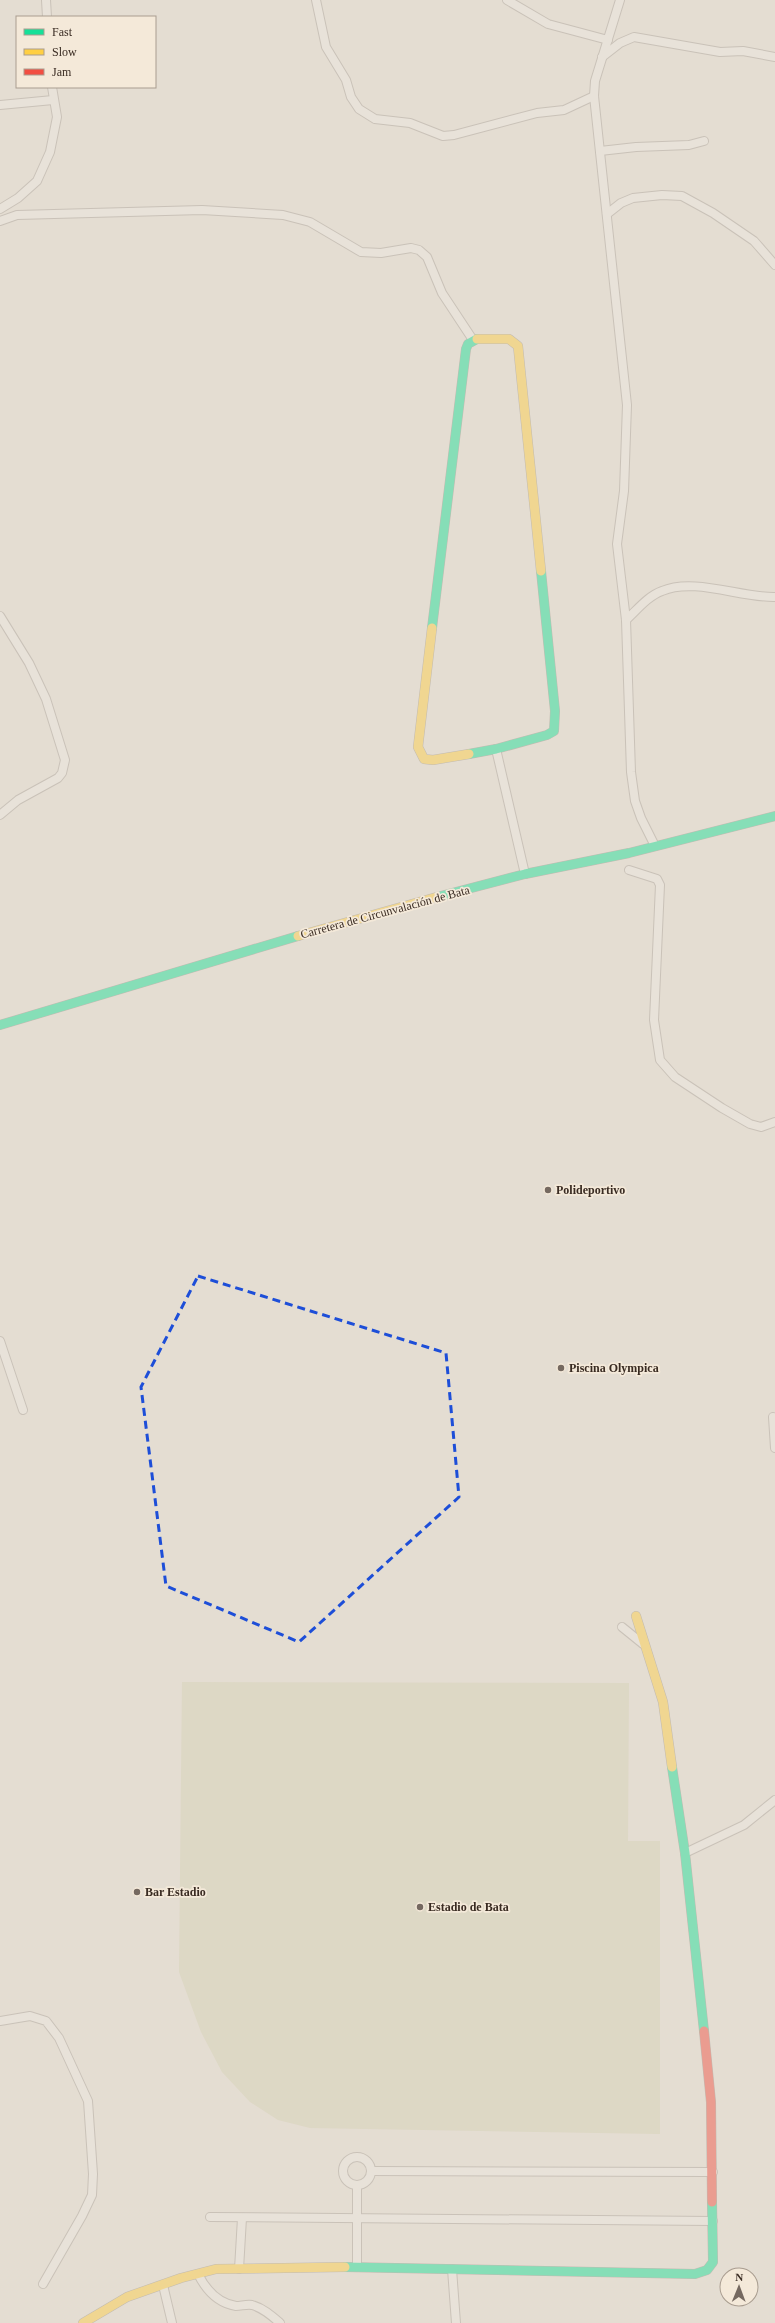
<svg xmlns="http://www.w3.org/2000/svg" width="775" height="2323" font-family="'Times New Roman',serif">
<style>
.green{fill:#d5d2b5}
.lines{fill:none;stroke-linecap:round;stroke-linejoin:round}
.street-casing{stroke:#aaa29a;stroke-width:10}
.fast-casing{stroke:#99928a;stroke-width:10}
.slow-casing{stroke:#99928a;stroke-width:10}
.jam-casing{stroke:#99928a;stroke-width:10}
.street{stroke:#ede9e2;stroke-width:8}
.fast{stroke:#16e098;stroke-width:9}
.slow{stroke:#ffcf43;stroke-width:9}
.jam{stroke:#f24e42;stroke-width:9}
.marked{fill:none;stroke:#1d4ed8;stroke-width:3;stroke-dasharray:8 5;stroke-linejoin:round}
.poi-dot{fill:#756960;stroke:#f4e9d9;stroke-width:1.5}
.labels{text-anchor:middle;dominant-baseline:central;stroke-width:3.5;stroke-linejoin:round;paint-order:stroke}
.street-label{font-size:12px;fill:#392b22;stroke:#f4e9d9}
.poi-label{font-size:12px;font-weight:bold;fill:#392b22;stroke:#f4e9d9;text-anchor:start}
</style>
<rect width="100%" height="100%" fill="#e4ddd2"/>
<polygon class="green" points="182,1682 629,1683 628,1841 660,1841 660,2134 310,2128 278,2120 250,2102 222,2072 201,2032 179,1972"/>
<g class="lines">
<defs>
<g id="street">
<polyline points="46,0 47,17"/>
<polyline points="316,0 326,47 346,80 351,97 359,109 375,119 410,123 443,136 454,135 537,113 564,110 594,96"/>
<polyline points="507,0 548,24 608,40"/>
<polyline points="620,0 595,81 594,96 627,405 624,491 617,544 626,620 631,772 635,801 641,818 655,846"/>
<polyline points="602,57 620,43 634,37 720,52 743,51 775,57"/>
<polyline points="0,105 53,100"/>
<polyline points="600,151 636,147 689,145 704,141"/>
<polyline points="0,209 18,198 37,181 50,152 57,117 52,87"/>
<polyline points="607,214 621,203 633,198 662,195 682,196 713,213 754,241 775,265"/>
<polyline points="0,221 17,215 202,210 283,215 310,222 361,252 381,253 411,248 419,250 427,257 442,293 473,340"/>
<polyline points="0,616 29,663 46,699 65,760 62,773 58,778 18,800 0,815"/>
<path d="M626 620C637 610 648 596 662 591 694 577 741 598 775 597"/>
<polyline points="496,749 525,874"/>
<polyline points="629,870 657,879 660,885 654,1020 660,1060 675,1077 722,1108 750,1124 761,1127 775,1122"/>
<polyline points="0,1341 23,1410"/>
<polyline points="773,1417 775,1448"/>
<polyline points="622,1627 643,1644"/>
<polyline points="685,1853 744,1825 775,1800"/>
<polyline points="0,2021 30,2016 46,2021 59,2038 88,2101 93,2174 92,2195 82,2216 43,2284"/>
<circle cx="357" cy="2171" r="14"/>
<polyline points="371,2171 713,2172"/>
<polyline points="210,2217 713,2221"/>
<polyline points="357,2267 357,2185"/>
<polyline points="239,2269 242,2218"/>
<polyline points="452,2269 456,2323"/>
<path d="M198 2274C206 2290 217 2303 236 2306 241 2306 247 2304 252 2305 263 2308 272 2316 280 2323"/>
<polyline points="163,2285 172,2323"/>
</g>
<g id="fast">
<polyline points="432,628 466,349 468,344 477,339"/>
<polyline points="469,754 496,749 547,735 554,731 555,711 541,571"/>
<polyline points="437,897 525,874 629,853 775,816"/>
<polyline points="0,1025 298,936"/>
<polyline points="672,1767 685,1853 704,2031"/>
<polyline points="345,2267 695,2274 707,2270 713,2262 712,2202"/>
</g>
<g id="slow">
<polyline points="477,339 509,339 518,346 541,571"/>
<polyline points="432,628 418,747 424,759 433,760 469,754"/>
<polyline points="298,936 437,897"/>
<polyline points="636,1616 663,1702 672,1767"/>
<polyline points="83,2323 127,2297 181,2278 216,2269 345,2267"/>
</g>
<polyline id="jam" points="704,2031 711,2102 712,2202"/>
</defs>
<use href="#street" class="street-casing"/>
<use href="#fast" class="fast-casing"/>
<use href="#slow" class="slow-casing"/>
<use href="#jam" class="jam-casing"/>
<use href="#street" class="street"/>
<use href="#fast" class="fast"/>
<use href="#slow" class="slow"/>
<use href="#jam" class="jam"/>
</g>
<path d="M0 0H775V2323H0ZM198 1276 446 1353 459 1497 299 1642 166 1586 141 1387Z" fill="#e4ddd2" fill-opacity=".55" fill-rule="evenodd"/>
<path class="marked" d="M198 1276 446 1353 459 1497 299 1642 166 1586 141 1387Z"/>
<g class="poi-dot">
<circle cx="548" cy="1190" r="4"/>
<circle cx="561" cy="1368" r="4"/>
<circle cx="137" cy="1892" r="4"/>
<circle cx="420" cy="1907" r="4"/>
</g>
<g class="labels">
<g class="street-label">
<text transform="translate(385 912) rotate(-15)">Carretera de Circunvalación de Bata</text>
</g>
<g class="poi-label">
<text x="556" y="1190">Polideportivo</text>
<text x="569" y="1368">Piscina Olympica</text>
<text x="145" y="1892">Bar Estadio</text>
<text x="428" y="1907">Estadio de Bata</text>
</g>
</g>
<rect x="16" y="16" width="140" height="72" fill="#f4e9d9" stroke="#a99d90"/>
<rect x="24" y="29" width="20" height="6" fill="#16e098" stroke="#a99d90"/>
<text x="52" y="36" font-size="12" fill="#392b22">Fast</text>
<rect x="24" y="49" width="20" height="6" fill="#ffcf43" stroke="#a99d90"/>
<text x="52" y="56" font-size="12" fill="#392b22">Slow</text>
<rect x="24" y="69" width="20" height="6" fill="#f24e42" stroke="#a99d90"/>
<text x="52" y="76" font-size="12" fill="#392b22">Jam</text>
<g transform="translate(739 2287) rotate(1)"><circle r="19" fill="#f4e9d9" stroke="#a99d90"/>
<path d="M0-3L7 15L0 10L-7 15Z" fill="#756960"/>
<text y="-6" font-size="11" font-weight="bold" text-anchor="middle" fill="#392b22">N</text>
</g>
</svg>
